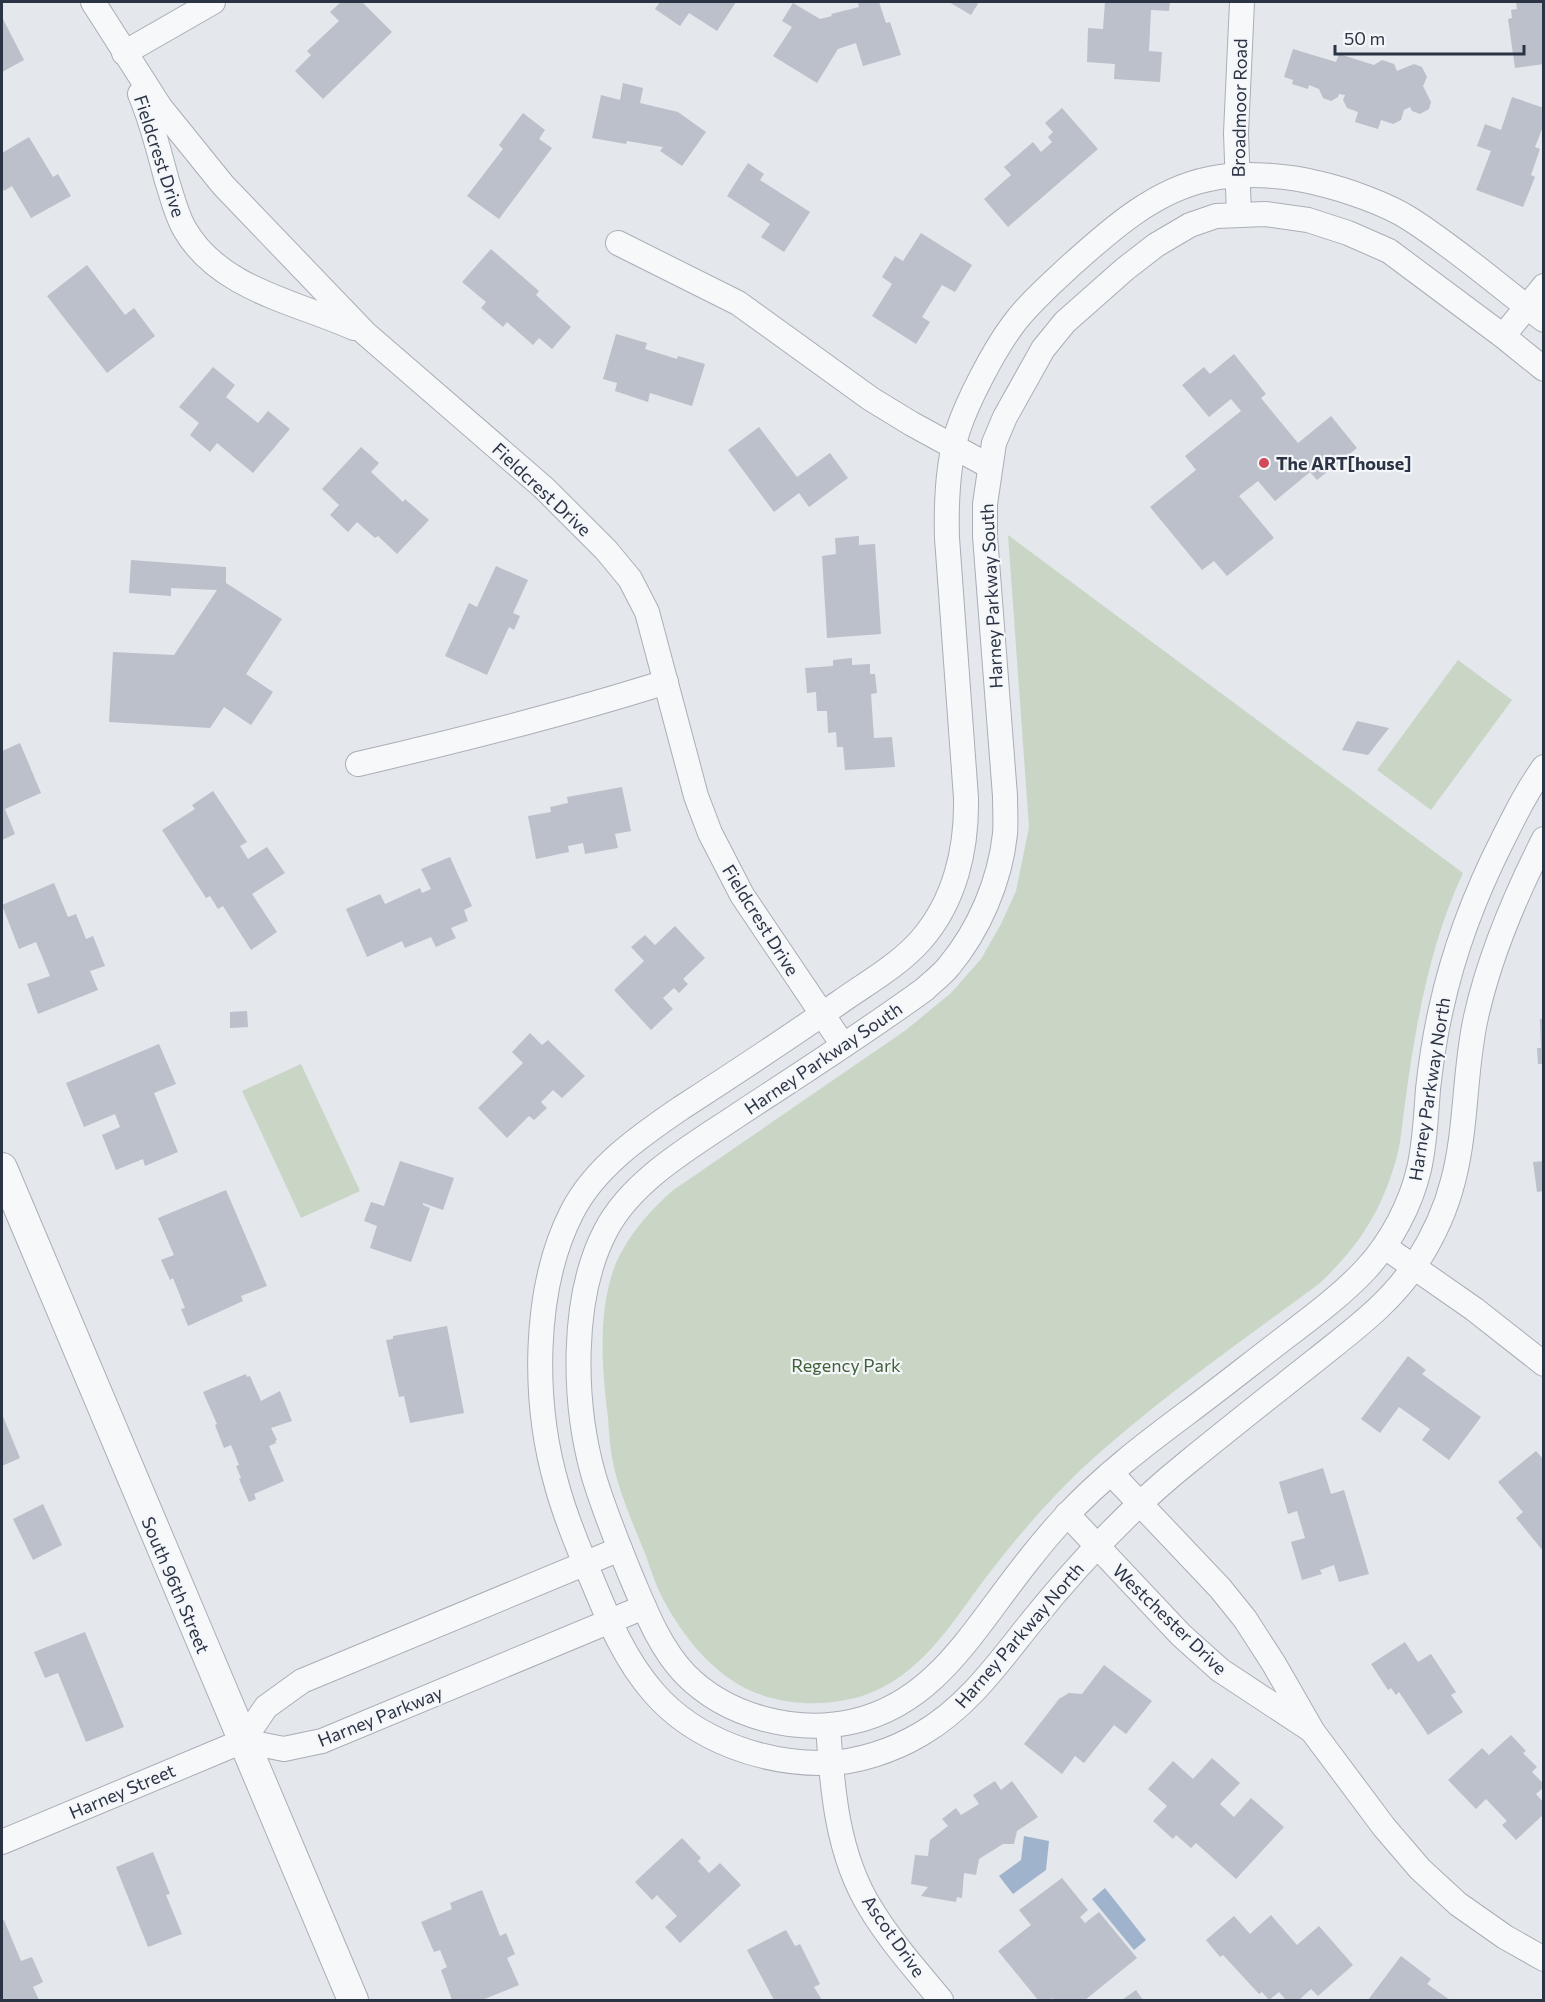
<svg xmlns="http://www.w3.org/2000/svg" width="1545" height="2002" font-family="Commissioner,sans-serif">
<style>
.green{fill:#c9d6c5}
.water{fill:#9fb4cc}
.building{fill:#bbc0ca}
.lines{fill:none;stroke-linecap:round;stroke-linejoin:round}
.minor-casing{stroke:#a9aeb7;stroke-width:26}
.tertiary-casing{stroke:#a9aeb7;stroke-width:32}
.minor{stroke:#f7f8fa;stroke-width:24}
.tertiary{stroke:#f7f8fa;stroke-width:30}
.poi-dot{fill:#d1495b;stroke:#f4f6f9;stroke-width:2}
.labels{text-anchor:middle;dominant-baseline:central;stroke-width:4.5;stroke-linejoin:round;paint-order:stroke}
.street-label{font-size:18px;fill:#2b3445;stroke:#f4f6f9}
.poi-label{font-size:18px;font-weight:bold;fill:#2b3445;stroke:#f4f6f9;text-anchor:start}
.park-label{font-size:18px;fill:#3f6138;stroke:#f4f6f9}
</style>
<rect width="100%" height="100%" fill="#e4e7ec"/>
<g class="green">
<path d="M1008 535 1463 873C1438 926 1424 985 1414 1043 1410 1066 1407 1088 1404 1111 1402 1124 1401 1139 1398 1152 1384 1207 1361 1244 1320 1283 1250 1335 1178 1385 1112 1442 1065 1481 1024 1528 987 1576 952 1622 921 1677 862 1696 820 1709 766 1705 730 1679 701 1659 679 1629 663 1599 656 1586 651 1570 646 1556 633 1523 616 1487 611 1451 609 1440 609 1429 608 1418 602 1369 597 1310 616 1263 629 1234 649 1212 672 1191L906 1030 951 993 981 959 1001 924 1016 891 1029 827Z"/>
<polygon points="1458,660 1512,700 1431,810 1377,770"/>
<polygon points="301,1064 360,1191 301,1218 242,1091"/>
</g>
<g class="water">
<polygon points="1024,1836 1049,1841 1046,1870 1013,1894 999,1876 1021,1860"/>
<polygon points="1105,1888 1146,1940 1134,1950 1092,1899"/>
</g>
<g class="building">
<polygon points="341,2 362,2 392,32 323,99 295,71 311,55 307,51 339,21 330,12"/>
<polygon points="660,2 736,2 717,31 689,13 680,26 655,9"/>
<polygon points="864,2 879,2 886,23 890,22 901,55 863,66 856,43 838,49 817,83 773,56 792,27 782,21 793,3 820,19 832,16 831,14 859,7 858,3"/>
<polygon points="949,2 979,2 971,15"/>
<polygon points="1105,2 1170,2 1169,11 1151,10 1149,51 1162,52 1160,82 1114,79 1115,64 1087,62 1088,28 1103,29"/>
<polygon points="1516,2 1544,2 1544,64 1515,68 1508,19 1512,18 1511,10 1517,9"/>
<polygon points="3,19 24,60 2,72 2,20"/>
<polygon points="1293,49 1336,62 1339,54 1374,65 1382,60 1394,64 1397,71 1414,64 1422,67 1427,77 1423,86 1431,102 1429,109 1420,114 1412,111 1410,107 1404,110 1401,120 1393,124 1381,120 1378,129 1355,122 1358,112 1347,108 1343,100 1345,95 1339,94 1338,97 1331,101 1323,98 1319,89 1309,85 1308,89 1292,84 1293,80 1284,77"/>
<polygon points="623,83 643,88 640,103 678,112 706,132 682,166 660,151 663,147 627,141 626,144 592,138 601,95 620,100"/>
<polygon points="1512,97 1544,108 1544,124 1535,147 1540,149 1531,175 1535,177 1523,207 1476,190 1491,151 1477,146 1485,124 1501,130"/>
<polygon points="1062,108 1098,149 1008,227 984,199 1011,175 1004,167 1033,142 1041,152 1052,142 1048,137 1053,132 1045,123"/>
<polygon points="523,113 545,130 539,139 552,148 499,219 467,196 503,149 499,145"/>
<polygon points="29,137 53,177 58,174 71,196 31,218 12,186 4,191 2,187 2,153"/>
<polygon points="748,163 764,174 760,180 810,212 784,252 761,237 770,224 727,196"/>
<polygon points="921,233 972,265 955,292 942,285 922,317 930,322 916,344 872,316 892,284 882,277 895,256 903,261"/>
<polygon points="491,249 539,291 536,295 571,327 552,349 539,338 533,345 507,322 503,327 481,308 486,302 462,282"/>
<polygon points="87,265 125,315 134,308 155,336 107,373 47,296"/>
<polygon points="616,334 647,343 645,349 677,359 678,356 705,364 692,406 650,393 648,402 615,391 617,383 603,379"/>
<polygon points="1234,354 1266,394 1261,398 1298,443 1331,416 1357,448 1317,480 1310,472 1275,501 1258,481 1239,496 1274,538 1227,576 1214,561 1202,570 1150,507 1196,470 1185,456 1241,411 1231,399 1209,417 1182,385 1204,367 1210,374"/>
<polygon points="213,367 235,385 226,397 258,423 268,411 290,429 253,473 217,443 210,452 190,435 199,423 179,407"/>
<polygon points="759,427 797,477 830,453 848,478 809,507 799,493 774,512 728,450"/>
<polygon points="361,447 379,463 371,472 403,502 405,499 429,520 397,554 378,536 375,538 357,522 348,532 330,515 339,505 322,489"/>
<polygon points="859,536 859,545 875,544 881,634 827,638 822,556 836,554 835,538"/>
<polygon points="131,560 226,567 226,583 282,619 246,674 273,692 251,725 224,707 210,728 109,722 113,652 174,655 217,590 171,588 171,596 129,593"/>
<polygon points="496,566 528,580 513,613 520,616 514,630 509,627 487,675 445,656 469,603 477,607"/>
<polygon points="852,658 852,665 870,664 870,674 875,674 877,693 871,694 874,738 892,737 895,767 845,770 843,747 837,747 836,732 828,733 827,711 817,711 816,692 807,693 805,668 833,666 833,660"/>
<polygon points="1357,721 1389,728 1368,755 1342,750"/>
<polygon points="20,743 41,793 5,809 15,834 2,840 2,751"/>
<polygon points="622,787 631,831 615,834 618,848 585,854 583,843 568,846 569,852 536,859 528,816 551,812 550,807 568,803 567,797"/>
<polygon points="213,791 247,842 240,846 248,859 267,847 285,873 252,894 277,932 251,950 223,906 218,909 210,896 206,898 162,830 195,809 192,805"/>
<polygon points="450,857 472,906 464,910 468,921 451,928 456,938 436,947 431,937 405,948 402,941 367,957 346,909 380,894 385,904 420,888 422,893 431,889 421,869"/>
<polygon points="54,883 68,917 76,914 86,939 93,936 105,966 90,971 98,990 38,1014 27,984 50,976 36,942 19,949 2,905"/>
<polygon points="675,926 705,958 683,979 688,984 679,993 674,988 663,998 673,1009 651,1030 614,990 644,961 631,947 645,935 655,945"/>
<polygon points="247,1011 248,1027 230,1028 230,1012"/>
<polygon points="1540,1019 1544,1019 1544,1064 1538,1064 1537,1048 1541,1048"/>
<polygon points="530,1033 542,1045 548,1040 585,1076 562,1098 553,1090 541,1102 547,1108 534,1120 529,1116 507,1138 478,1108 523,1063 512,1052"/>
<polygon points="159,1044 176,1084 154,1093 178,1152 145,1166 143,1159 116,1170 102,1135 120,1127 115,1114 84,1127 66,1083"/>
<polygon points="400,1161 454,1178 443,1210 423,1203 423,1205 430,1208 411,1262 370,1248 377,1226 364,1221 371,1202 384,1206"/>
<polygon points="1544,1161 1544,1191 1537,1192 1533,1162"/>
<polygon points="226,1190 267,1286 241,1296 243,1301 188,1326 181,1309 185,1308 173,1278 170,1280 161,1260 174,1255 158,1218"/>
<polygon points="447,1326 464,1413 410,1423 404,1396 399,1397 386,1340 393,1339 393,1336"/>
<polygon points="1408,1356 1426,1370 1422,1374 1481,1417 1449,1460 1422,1440 1430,1429 1399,1407 1380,1433 1361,1419"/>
<polygon points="246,1374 247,1377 250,1376 261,1401 280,1391 292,1421 271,1428 277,1440 275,1441 276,1443 269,1446 284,1481 254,1494 256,1499 249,1502 239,1479 241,1478 236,1466 239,1465 231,1445 224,1448 215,1425 217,1424 203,1392"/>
<polygon points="2,1414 20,1458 2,1466"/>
<polygon points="1536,1451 1544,1460 1544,1552 1516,1518 1523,1512 1498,1482"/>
<polygon points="1323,1468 1331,1494 1344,1490 1369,1574 1339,1582 1334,1565 1320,1570 1322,1574 1302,1580 1291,1542 1305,1538 1297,1511 1288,1514 1279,1482"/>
<polygon points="43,1504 62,1545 33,1560 13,1519"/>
<polygon points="85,1632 124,1727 86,1742 58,1673 45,1678 34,1652"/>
<polygon points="1405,1642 1418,1662 1431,1654 1456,1692 1451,1695 1463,1712 1428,1735 1399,1692 1396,1695 1391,1688 1388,1690 1371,1664"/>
<polygon points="1104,1665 1152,1701 1126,1734 1114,1725 1084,1763 1075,1756 1062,1774 1024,1744 1059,1699 1069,1693 1082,1694"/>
<polygon points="1511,1735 1526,1751 1523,1753 1537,1767 1532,1772 1544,1784 1544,1787 1536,1794 1544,1803 1544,1814 1516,1840 1502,1825 1507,1821 1486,1799 1476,1809 1448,1780 1482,1748 1489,1755"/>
<polygon points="1212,1758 1240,1783 1220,1804 1234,1817 1251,1798 1284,1827 1236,1879 1196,1843 1191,1848 1176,1835 1173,1839 1153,1821 1167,1806 1148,1789 1173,1761 1193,1779"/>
<polygon points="995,1781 1001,1790 1012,1781 1038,1817 1017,1831 1014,1844 1003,1844 979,1859 976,1875 964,1873 962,1898 957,1897 956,1902 921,1896 928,1887 911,1884 915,1855 928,1856 930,1840 948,1826 942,1819 956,1808 961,1815 979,1804 973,1795"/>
<polygon points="682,1838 701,1858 698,1861 709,1873 720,1863 741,1885 680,1943 665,1927 677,1916 657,1895 652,1900 635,1882"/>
<polygon points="153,1852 170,1894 166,1895 182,1934 148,1947 116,1867"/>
<polygon points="1062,1878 1088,1910 1080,1917 1085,1923 1099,1912 1137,1958 1085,2000 1054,2000 1052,1998 1049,2000 1038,2000 998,1951 1031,1925 1019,1910"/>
<polygon points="482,1890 500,1936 506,1933 515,1954 507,1958 519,1985 482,2000 452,2000 441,1970 447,1967 440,1950 434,1952 421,1922 452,1909 450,1903"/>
<polygon points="1271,1915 1297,1945 1319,1926 1353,1965 1318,1996 1311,1989 1299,2000 1286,2000 1279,1992 1269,2000 1262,1992 1259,1994 1223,1955 1220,1957 1206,1940 1234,1916 1250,1934"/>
<polygon points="4,1920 21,1961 32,1957 43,1982 33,1987 39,2000 2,2000 2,1921"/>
<polygon points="786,1930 795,1946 800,1944 820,1984 814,1987 822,2000 774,2000 747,1950"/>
<polygon points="1401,1956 1431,1979 1427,1984 1450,2000 1368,2000"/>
<polygon points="1136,1990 1143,2000 1122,2000"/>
</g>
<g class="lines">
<defs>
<g id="minor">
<polyline points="93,2 160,107 223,185 365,333 544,488 606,550 630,579 647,612 696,796 710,833 742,895 843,1045"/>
<polyline points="124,53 213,2"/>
<path d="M140 94C152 122 159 152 167 181 172 196 176 214 184 228 218 289 296 302 354 328"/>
<polyline points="1239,215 1236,133 1242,2"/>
<polyline points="618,243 738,303 871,399 912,424 989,466"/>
<path d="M1544 320C1499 286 1457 249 1410 219 1387 204 1344 189 1317 183 1286 175 1240 172 1209 179 1154 190 1109 231 1069 267 1049 286 1028 304 1012 326 993 352 968 400 958 430 947 465 946 503 947 538L966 798C967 849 955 901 921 940 899 965 867 983 840 1002 788 1038 735 1073 681 1108 640 1136 595 1167 572 1212 532 1290 533 1404 557 1486 566 1519 579 1550 593 1582 609 1621 625 1660 654 1693 695 1740 763 1764 825 1763 857 1763 894 1750 921 1734 966 1708 997 1665 1028 1626 1076 1566 1128 1510 1188 1462 1231 1427 1274 1393 1317 1359 1353 1330 1393 1301 1417 1262 1433 1237 1446 1209 1453 1181 1467 1129 1464 1070 1476 1017 1490 954 1515 896 1544 839"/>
<polyline points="1503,336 1544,286"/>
<path d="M1544 369 1503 336 1389 251 1348 233 1308 220 1265 214 1216 216 1190 225 1156 245 1125 269 1065 322 1043 349 1005 417 994 443 985 504V536L1005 796C1005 809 1006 822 1005 834 1000 881 979 930 949 966 942 975 933 981 925 989 866 1032 805 1071 744 1111 697 1143 633 1178 606 1230 570 1298 573 1404 594 1477 604 1510 617 1542 630 1574 645 1609 659 1647 685 1674 727 1717 797 1735 855 1721 919 1706 956 1657 993 1607 1016 1576 1039 1545 1065 1517 1101 1478 1144 1445 1187 1413 1218 1390 1248 1366 1278 1343 1308 1320 1340 1297 1366 1269 1391 1242 1411 1204 1419 1169 1425 1143 1426 1115 1428 1089 1431 1062 1435 1035 1441 1009 1454 949 1476 892 1504 837 1516 813 1528 789 1544 767"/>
<path d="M358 764C461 740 565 714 666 682"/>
<polyline points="1385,1247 1474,1309 1544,1364"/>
<polyline points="1111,1473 1220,1588 1245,1619 1274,1664 1313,1732 1384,1827 1420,1869 1458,1904 1505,1937 1544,1959"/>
<polyline points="1067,1514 1181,1635 1220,1670 1311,1730"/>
<path d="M828 1726C832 1788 837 1855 871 1909 891 1942 917 1971 941 2000"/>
<polyline points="243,1741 266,1707 302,1681 620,1549"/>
<polyline points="243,1741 284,1749 322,1741 644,1607"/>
<polyline points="2,1842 243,1741"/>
</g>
<polyline id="tertiary" points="2,1168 353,2000"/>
</defs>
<use href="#minor" class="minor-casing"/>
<use href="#tertiary" class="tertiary-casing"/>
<use href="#minor" class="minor"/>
<use href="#tertiary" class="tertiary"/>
</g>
<circle class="poi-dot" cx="1264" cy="463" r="6"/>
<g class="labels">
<g class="street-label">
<text transform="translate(1239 108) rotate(-89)">Broadmoor Road</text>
<text transform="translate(160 156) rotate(72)">Fieldcrest Drive</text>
<text transform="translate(542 489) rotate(43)">Fieldcrest Drive</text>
<text transform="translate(991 596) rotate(-93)">Harney Parkway South</text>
<text transform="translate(761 920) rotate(58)">Fieldcrest Drive</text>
<text transform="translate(823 1058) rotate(-34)">Harney Parkway South</text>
<text transform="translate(1429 1089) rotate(-81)">Harney Parkway North</text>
<text transform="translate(176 1585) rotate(67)">South 96th Street</text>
<text transform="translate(1170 1619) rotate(44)">Westchester Drive</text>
<text transform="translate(1019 1635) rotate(-49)">Harney Parkway North</text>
<text transform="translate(380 1716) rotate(-22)">Harney Parkway</text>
<text transform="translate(122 1791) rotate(-23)">Harney Street</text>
<text transform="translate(894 1936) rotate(55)">Ascot Drive</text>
</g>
<g class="poi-label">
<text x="1276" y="463">The ART[house]</text>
</g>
<g class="park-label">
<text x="846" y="1365">Regency Park</text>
</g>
</g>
<rect width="1545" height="2002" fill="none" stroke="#2b3445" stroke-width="6"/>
<path d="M1335 45v9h189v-9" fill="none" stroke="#2b3445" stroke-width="3"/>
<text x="1344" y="45" font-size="18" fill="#2b3445" stroke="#f4f6f9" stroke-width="4.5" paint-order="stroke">50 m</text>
</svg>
